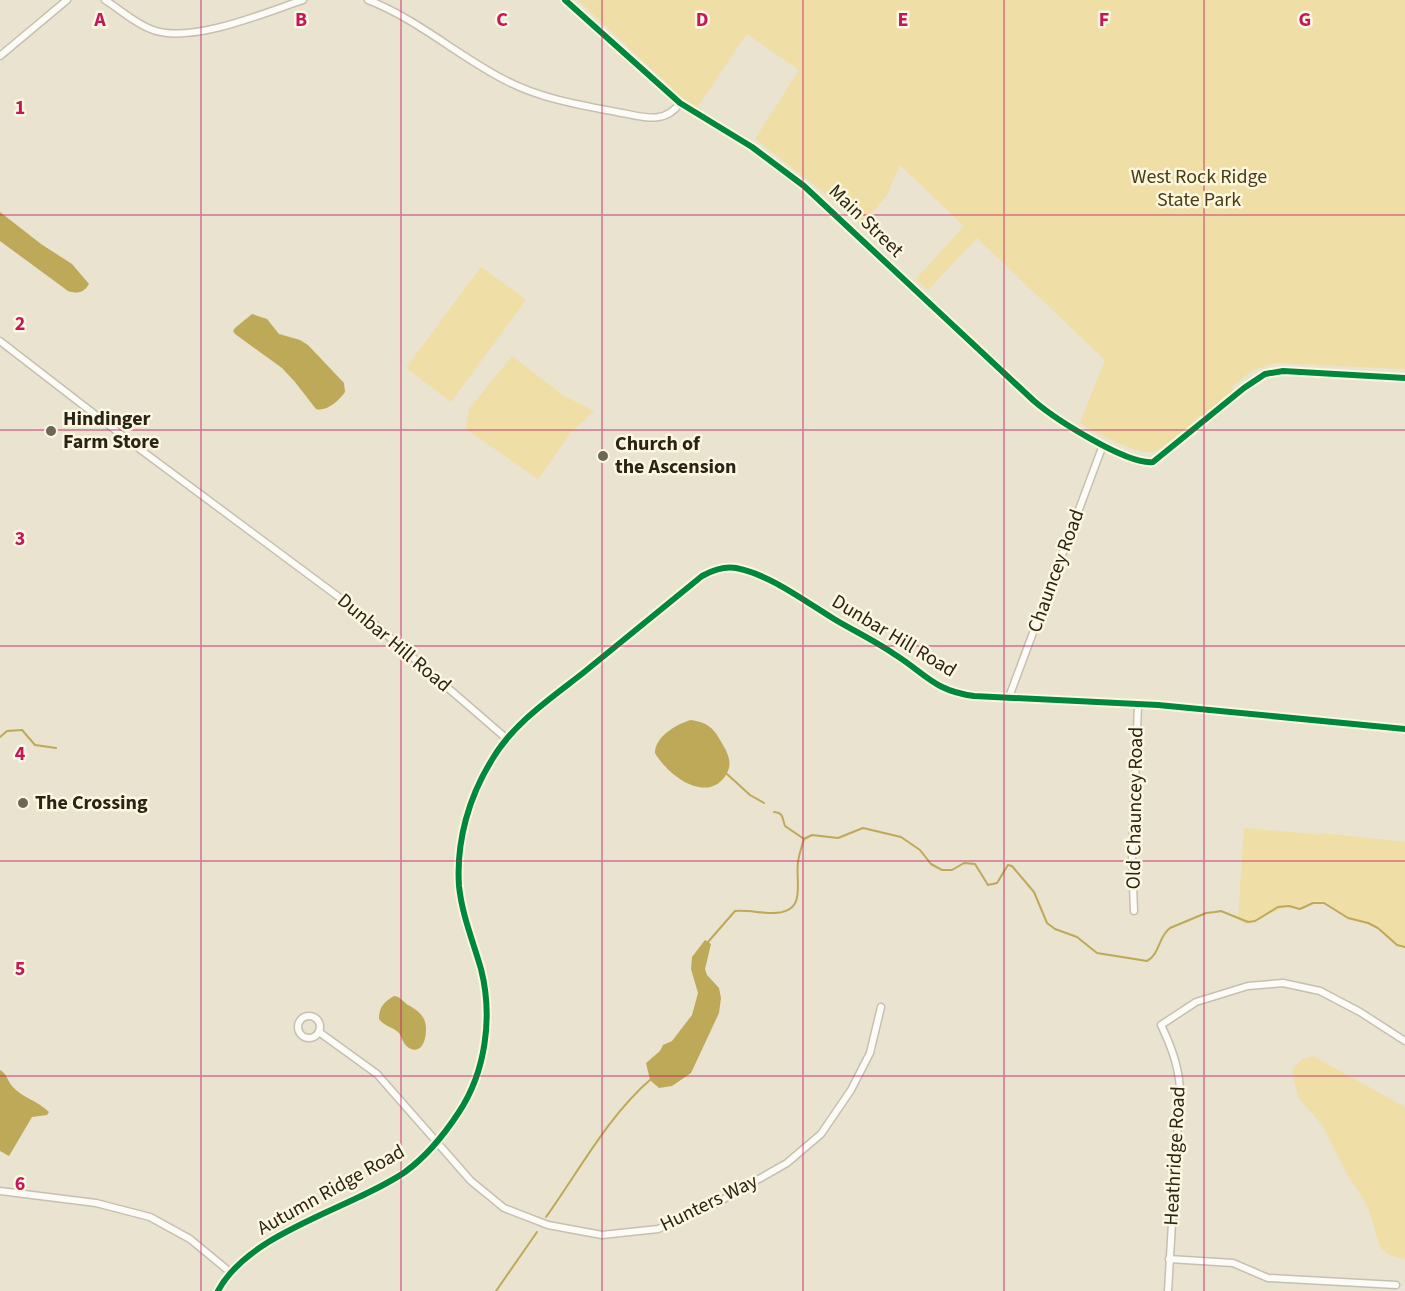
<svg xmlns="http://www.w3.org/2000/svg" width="1405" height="1291" font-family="'Source Sans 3',sans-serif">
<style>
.green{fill:#efdea5}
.water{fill:#bea959}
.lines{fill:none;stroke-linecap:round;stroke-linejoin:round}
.stream{stroke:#bea959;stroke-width:2}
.minor-casing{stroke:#c5c0b0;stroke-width:9}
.minor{stroke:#fcfbf8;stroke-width:6}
.cycleway-casing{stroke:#fdf7e0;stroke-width:10}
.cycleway{stroke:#00873e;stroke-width:6}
.grid{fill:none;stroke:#c2185b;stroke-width:1.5;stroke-opacity:0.55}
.poi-dot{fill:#6c6757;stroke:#fdf7e0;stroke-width:2}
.labels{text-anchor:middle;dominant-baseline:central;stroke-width:5;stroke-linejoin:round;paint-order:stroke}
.park-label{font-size:20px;fill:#483c12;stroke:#fdf7e0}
.street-label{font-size:20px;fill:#292416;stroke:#fdf7e0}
.poi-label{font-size:20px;font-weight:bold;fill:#292416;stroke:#fdf7e0;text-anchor:start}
.grid-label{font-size:20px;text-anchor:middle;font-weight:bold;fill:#c2185b;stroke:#fdf7e0;stroke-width:5;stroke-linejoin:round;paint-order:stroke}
</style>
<rect width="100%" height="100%" fill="#e9e3cf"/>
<g class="green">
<path d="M578 0H1405V369L1276 363 1253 370 1231 387 1234 390C1217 405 1172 448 1153 452 1138 456 1094 431 1080 423L1105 360 977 238 928 290 916 279 964 226 900 165 887 195 861 226 817 187 755 139 799 70 747 34 696 109 680 96Z"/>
<polygon points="481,267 526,300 451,402 406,368"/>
<polygon points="512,356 564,396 594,411 572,431 538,479 466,429 469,409"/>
<polygon points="1244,828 1321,835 1321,833 1405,842 1405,949 1391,941 1378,925 1345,917 1324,901 1312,901 1303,907 1287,906 1251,923 1246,924 1238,920"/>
<polygon points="1313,1056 1405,1107 1405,1259 1389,1255 1380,1247 1369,1210 1363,1198 1348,1176 1323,1126 1298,1097 1292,1070 1301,1060"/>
</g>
<g class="water">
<path d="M0 212 41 244 72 264 89 284C84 293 77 294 68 291L0 241Z"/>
<path d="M252 314 267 319 279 334 300 340 308 345 344 383 345 392C339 401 326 412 316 409L295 382 282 368 235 334 233 331 235 328Z"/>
<path d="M691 720C706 722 713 727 720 740 728 753 735 765 723 779 703 802 667 774 655 753 655 737 676 724 691 720Z"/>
<polygon points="705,940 711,944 705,969 707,975 719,988 721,998 719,1013 691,1073 672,1086 659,1088 650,1080 646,1063 660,1051 663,1045 672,1041 692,1015 698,993 691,969 692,957"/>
<path d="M394 996C402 997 403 1003 410 1006 416 1010 420 1012 424 1019 429 1029 425 1057 409 1048 402 1044 403 1037 398 1032 392 1027 384 1026 379 1019 379 1007 384 1002 394 996Z"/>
<path d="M0 1070C7 1074 7 1080 12 1086 21 1097 38 1101 49 1112L47 1115 32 1117 9 1156 0 1151Z"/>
</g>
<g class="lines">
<g class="stream">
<polyline points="0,737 7,731 22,730 35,745 56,748"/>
<polyline points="727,774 750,795 764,803"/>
<path d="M774 812C784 813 782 818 785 826L804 839"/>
<path d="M708 942 735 911C748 910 760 913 773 913 808 913 795 883 798 862 799 854 802 846 804 839L812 835 838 838 863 828 901 837 920 850 931 864 942 870H952L964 863 975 864 988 885 997 883 1008 865 1012 866 1034 892 1047 923 1055 929 1077 937 1097 953 1147 961C1160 954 1158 937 1170 928L1206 913 1215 912 1221 911 1248 922 1255 921 1278 907 1289 906 1300 909 1313 903H1324L1348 918 1368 923 1378 928 1397 945 1405 947"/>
<path d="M546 1217C579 1171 608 1116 651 1079"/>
<polyline points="496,1291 537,1232"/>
</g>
<defs>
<g id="minor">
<path d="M105 0C121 10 135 24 153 30 192 44 264 13 303 0"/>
<path d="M368 0C417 19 457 55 503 79 538 98 579 105 617 112 641 116 664 126 680 103"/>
<path d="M565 0 680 103 752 147 804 186 1034 401C1055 419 1127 465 1153 462L1244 388 1265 374 1283 371 1405 378"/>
<polyline points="0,56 67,0"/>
<polyline points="0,341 141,450 367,618 507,739"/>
<polyline points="1009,697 1103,445"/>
<polyline points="1134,911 1132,859 1138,704"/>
<circle cx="309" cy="1027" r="11"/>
<polyline points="319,1032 377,1074 471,1181 504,1208 548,1225 602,1235 658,1229 715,1204 787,1163 821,1134 851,1090 870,1053 881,1007"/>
<polyline points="0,1191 96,1203 150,1217 190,1239 230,1272"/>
<polyline points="1169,1259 1233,1263 1268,1278 1396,1285"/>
<path d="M218 1291C249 1232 351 1209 405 1172 427 1156 444 1135 459 1112 486 1071 493 1016 481 969 473 941 462 915 459 886 456 841 469 796 493 758 514 723 551 698 583 673 622 641 662 609 702 576 713 570 724 566 736 568 769 574 806 602 834 619 854 631 875 641 894 654 925 673 934 691 974 696L1158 705 1405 729"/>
<path d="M1168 1291 1180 1088C1178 1064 1171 1046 1161 1025L1196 1002 1248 986 1283 983 1320 991 1360 1012 1405 1041"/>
</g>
</defs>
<use href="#minor" class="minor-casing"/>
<use href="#minor" class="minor"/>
<defs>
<g id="cycleway">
<path d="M565 0 680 103 752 147 804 186 1034 401C1055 419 1127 465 1153 462L1244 388 1265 374 1283 371 1405 378"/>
<path d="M218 1291C249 1232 351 1209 405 1172 427 1156 444 1135 459 1112 486 1071 493 1016 481 969 473 941 462 915 459 886 456 841 469 796 493 758 514 723 551 698 583 673 622 641 662 609 702 576 713 570 724 566 736 568 769 574 806 602 834 619 854 631 875 641 894 654 925 673 934 691 974 696L1158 705 1405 729"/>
</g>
</defs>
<use href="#cycleway" class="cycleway-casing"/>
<use href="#cycleway" class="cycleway"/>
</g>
<path class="grid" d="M201 0V1291M401 0V1291M602 0V1291M803 0V1291M1004 0V1291M1204 0V1291M0 215H1405M0 430H1405M0 646H1405M0 861H1405M0 1076H1405"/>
<g class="poi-dot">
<circle cx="51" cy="431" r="6"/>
<circle cx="603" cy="456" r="6"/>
<circle cx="23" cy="803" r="6"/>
</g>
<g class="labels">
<g class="park-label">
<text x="1199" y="177">West Rock Ridge<tspan x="1199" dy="23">State Park</tspan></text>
</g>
<g class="street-label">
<text transform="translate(866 221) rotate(44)">Main Street</text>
<text transform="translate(1056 571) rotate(-70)">Chauncey Road</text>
<text transform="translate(894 636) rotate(31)">Dunbar Hill Road</text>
<text transform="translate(394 643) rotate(40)">Dunbar Hill Road</text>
<text transform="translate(1135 808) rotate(-89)">Old Chauncey Road</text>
<text transform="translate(1175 1156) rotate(-87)">Heathridge Road</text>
<text transform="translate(331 1190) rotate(-29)">Autumn Ridge Road</text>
<text transform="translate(709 1203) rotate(-26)">Hunters Way</text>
</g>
<g class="poi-label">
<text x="63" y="419">Hindinger<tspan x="63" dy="23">Farm Store</tspan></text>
<text x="615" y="444">Church of<tspan x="615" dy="23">the Ascension</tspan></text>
<text x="35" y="803">The Crossing</text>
</g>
</g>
<g class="grid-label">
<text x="100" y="26">A</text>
<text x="301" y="26">B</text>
<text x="502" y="26">C</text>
<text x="702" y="26">D</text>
<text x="903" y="26">E</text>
<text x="1104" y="26">F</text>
<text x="1305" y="26">G</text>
<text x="20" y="114">1</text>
<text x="20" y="330">2</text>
<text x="20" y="545">3</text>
<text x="20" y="760">4</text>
<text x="20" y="975">5</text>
<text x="20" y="1190">6</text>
</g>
</svg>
